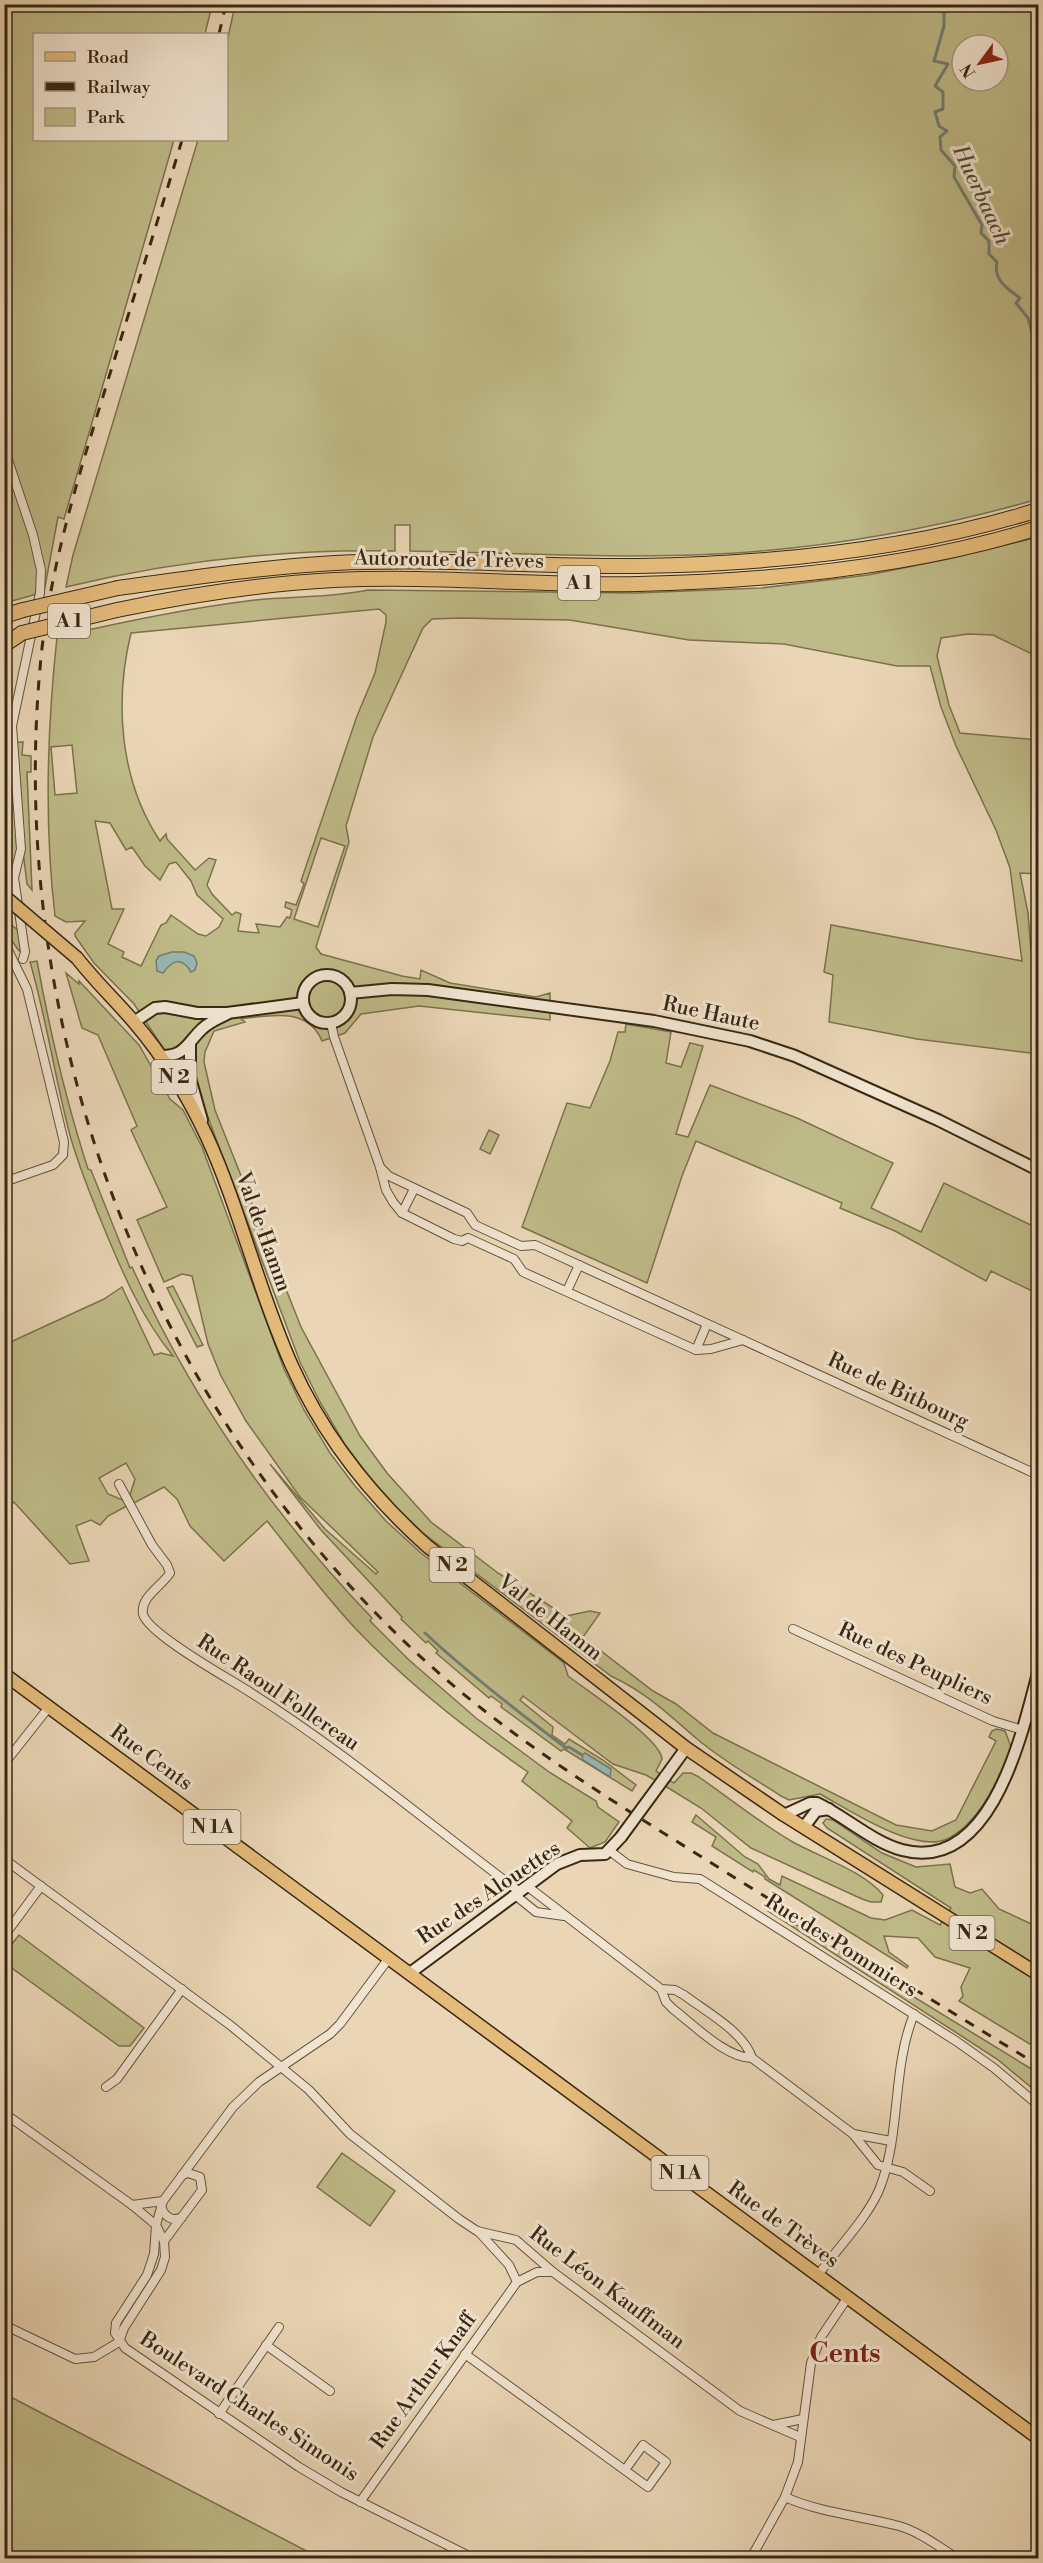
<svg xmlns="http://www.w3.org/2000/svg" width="1043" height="2563" font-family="'Libre Bodoni',serif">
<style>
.green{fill:#bfbb88;stroke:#7c724d;stroke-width:1.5;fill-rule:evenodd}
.water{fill:#99b8b4;stroke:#727e73;stroke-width:1.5}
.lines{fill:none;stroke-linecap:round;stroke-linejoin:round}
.stream{stroke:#727e73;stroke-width:3}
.street-casing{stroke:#64543b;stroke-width:10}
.secondary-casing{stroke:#382812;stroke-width:14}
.primary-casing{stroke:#382812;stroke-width:15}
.highway-casing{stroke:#382812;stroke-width:16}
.street{stroke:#f1e4d0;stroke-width:8}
.secondary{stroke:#f1e4d0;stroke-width:10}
.primary{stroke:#e5bb7b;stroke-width:12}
.highway{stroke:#e5bb7b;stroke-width:14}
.rail{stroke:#382812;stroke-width:3;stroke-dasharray:10 10;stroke-linecap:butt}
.secondary-bridge-casing{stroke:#382812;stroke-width:14;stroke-linecap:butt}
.primary-bridge-casing{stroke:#382812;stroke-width:15;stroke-linecap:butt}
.highway-bridge-casing{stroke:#382812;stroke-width:16;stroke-linecap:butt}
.secondary-bridge{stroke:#f1e4d0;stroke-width:10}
.primary-bridge{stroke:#e5bb7b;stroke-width:12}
.highway-bridge{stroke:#e5bb7b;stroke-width:14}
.labels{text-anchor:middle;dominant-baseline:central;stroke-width:6;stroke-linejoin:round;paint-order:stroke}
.shield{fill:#f1e4d0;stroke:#70604b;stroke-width:1.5}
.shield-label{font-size:20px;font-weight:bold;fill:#382812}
.street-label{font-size:21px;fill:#382812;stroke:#f1e4d0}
.water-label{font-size:22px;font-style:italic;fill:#504c3a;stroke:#f1e4d0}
.district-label{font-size:27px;font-weight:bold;fill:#7a1f14;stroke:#f1e4d0}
</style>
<rect width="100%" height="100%" fill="#ead6b6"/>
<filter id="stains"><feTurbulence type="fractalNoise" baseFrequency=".00333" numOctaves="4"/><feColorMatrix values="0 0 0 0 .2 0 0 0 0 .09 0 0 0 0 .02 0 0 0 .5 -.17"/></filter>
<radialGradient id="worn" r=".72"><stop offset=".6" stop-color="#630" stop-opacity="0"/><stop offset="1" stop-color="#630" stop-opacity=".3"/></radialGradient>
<g class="green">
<polygon points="5,5 212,5 205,34 34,34 34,140 174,140 64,519 58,517 44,592 5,603"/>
<path d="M235 5H1038V499C948 525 855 543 761 551 645 561 527 553 410 551V525H395V551C285 549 173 561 66 587L73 555 198 140H226L227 42ZM962 45H998V81H962Z"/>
<path d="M1038 537V657L993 635 968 634 941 638 937 656 949 705 960 733 1038 740V874L1020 873 1028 913 1031 951 1038 952V1054L917 1039 829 1022 833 975 824 972 831 925 1022 961 1010 868 996 830 956 746 941 707 930 666H897L784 644 689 640 570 620 459 618 432 619 423 628 373 737 346 826 349 842 316 947 321 954 402 976 420 979 421 970 450 983 536 997 550 993V1020L419 1006 361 1014 345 1033 322 1041C308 1007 271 1015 241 1019L245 1022 214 1031 205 1052 204 1062 215 1110 301 1327 360 1436 387 1473 431 1522 498 1573 566 1616 590 1611 600 1613 583 1637 653 1691 676 1704 713 1733 896 1825 932 1831 956 1820 996 1741 989 1737 992 1731 996 1729 1005 1731 1011 1747C1003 1769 992 1793 978 1812 969 1823 960 1833 947 1839 915 1854 849 1810 820 1794L789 1800 781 1796C753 1778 722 1760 697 1739 667 1713 647 1693 611 1676L423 1533 398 1509 368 1475 344 1443 320 1402 300 1362 206 1112 134 1004 94 963 75 936V933L85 921 66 922 55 916C44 823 47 730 57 637 122 622 188 608 255 600 292 596 331 598 368 590L636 593 761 588 868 575 948 559ZM379 609 386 615V622L375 673 357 716 301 881 304 884 296 905 286 902 285 907 292 910 290 918 287 917 280 927 256 924 259 933 238 931 241 914 236 912 232 915 212 894 207 885 216 860 209 858 195 870 167 839 166 834 160 841C120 781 114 703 131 633ZM72 745 77 793 55 795 51 747ZM95 821 110 823 126 850 132 847 145 866 160 880 169 864 176 862 191 881 197 895 223 919 219 927 206 936 198 934 171 915 166 923 161 925 141 966 122 957 124 952 108 944 124 909H112ZM321 838 345 846 318 927 294 919Z"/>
<polygon points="23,742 22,755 31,756 31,772 27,772 32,890 27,884 14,778 17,855 13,879 5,872 5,743"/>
<polygon points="4,919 19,931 21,948 19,951 5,931"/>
<path d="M37 961C50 1032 66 1101 88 1169L91 1170 130 1268 132 1267C191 1398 273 1515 372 1618L370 1621 409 1660 476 1718 549 1772 596 1801 598 1807 619 1822 605 1842 590 1848 567 1828 572 1821 522 1781 528 1772C467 1730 407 1683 355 1628 324 1595 296 1557 267 1521L224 1561 190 1526 177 1499 164 1487 134 1503 130 1495 135 1479 126 1463 99 1478 108 1494 123 1500 127 1506 108 1516 100 1525 91 1520 76 1526 89 1561 70 1564 14 1502 5 1510 4 1345 104 1299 122 1287 154 1355 161 1353 173 1356C142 1318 123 1274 104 1228 92 1199 80 1169 71 1139 55 1080 47 1020 30 962Z"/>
<path d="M66 973 79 984V981L139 1045 170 1099 183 1110 202 1147 284 1369 304 1410 330 1453 355 1486 386 1521 421 1553 564 1663 568 1676C586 1690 661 1739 662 1759L656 1771 674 1783 683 1773H691L699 1777C729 1798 759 1822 791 1841 817 1856 864 1871 883 1895L881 1902H871L862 1899 751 1848 701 1808 670 1789 646 1775 613 1764 523 1696 520 1700 553 1727 552 1735 565 1744 569 1739 603 1760 636 1785 632 1791 564 1749 561 1751 501 1707 502 1704 491 1696 489 1698 436 1653 438 1651 428 1641 426 1643 401 1619 402 1617 321 1530 270 1464 325 1529 376 1574 378 1572 300 1497 246 1421 221 1376 208 1344 192 1276 182 1274 164 1282 137 1220 167 1207 131 1130 137 1126 98 1035 82 1028Z"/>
<polygon points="626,1024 671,1032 666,1063 681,1067 690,1043 703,1046 676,1134 688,1137 710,1085 797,1118 893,1163 871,1208 921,1232 944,1183 1037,1228 1035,1239 1038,1241 1038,1294 991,1271 986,1281 895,1231 840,1208 842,1203 696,1141 682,1176 647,1283 522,1227 567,1103 590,1108 610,1061 618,1032 625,1032"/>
<polygon points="489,1130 499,1135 490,1154 480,1149"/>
<polygon points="173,1286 203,1345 197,1347 167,1288"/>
<polygon points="696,1815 745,1857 758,1864 769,1879 780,1885 782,1876 871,1918 885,1920 912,1910 940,1925 951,1908 827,1828 823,1823 826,1819 833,1820 882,1853 916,1867 950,1864 955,1887 970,1893 982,1889 999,1909 1038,1927 1038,2049 959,2001 963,1996 961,1987 970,1968 935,1957 918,1938 884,1936 889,1952 908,1966 907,1968 765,1879 765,1877 754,1870 753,1872 712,1846 716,1837 692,1822"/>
<polygon points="769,1908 1038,2073 1038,2093 997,2059 768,1911"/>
<polygon points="19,1935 144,2028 130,2046 119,2046 9,1966 5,1953"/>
<polygon points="342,2153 395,2191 370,2226 317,2187"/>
<polygon points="5,2394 320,2558 5,2558"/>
</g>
<g class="water">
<path d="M172 952H184L194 956 197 963 195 970 191 972C182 957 173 959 163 973L157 971 156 961 159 956Z"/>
<polygon points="585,1753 611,1769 610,1777 583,1760 582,1755"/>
</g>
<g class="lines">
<g class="stream">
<path d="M944 4V26L934 61 948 64 935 86 943 92V109L935 112 939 126 947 131 940 137 941 150 955 166 954 177 982 225 981 233 989 241V254L997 262C993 279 1007 289 1020 298L1016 303 1028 318 1033 337 1038 342"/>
<path d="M425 1633C469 1674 518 1712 566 1748L569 1747 582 1755"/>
</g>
<defs>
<g id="street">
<polyline points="4,448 33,535 41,570 40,593 12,726 21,849 14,878 25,952 23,959"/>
<polyline points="4,942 27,989 64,1142 63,1155 53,1165 4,1182"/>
<polyline points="331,1023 334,1037 380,1167 386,1190 393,1202 402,1213 454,1239 462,1241 468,1238 514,1259 523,1272 696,1350 711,1349 743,1340"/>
<polyline points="380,1167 389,1176 467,1213 475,1225 521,1246 535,1245 1038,1475"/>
<polyline points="402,1213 414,1189"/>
<polyline points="567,1291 579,1265"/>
<polyline points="696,1350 707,1324"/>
<path d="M119 1484 152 1545 167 1565 170 1573C162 1586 140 1597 143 1614 147 1633 226 1677 245 1689 341 1749 429 1824 520 1892"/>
<polyline points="793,1629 993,1721 1023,1730"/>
<polyline points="4,1764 49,1707"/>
<polyline points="610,1851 627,1864 674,1877 700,1879 956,2041 994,2068 1038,2105"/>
<polyline points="4,1859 230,2025 309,2090 350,2134 459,2219 477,2231 516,2240 553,2272 740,2411 800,2437"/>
<path d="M527 1886 661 1989 666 2002 673 2009C694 2025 726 2058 752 2058 744 2032 705 2011 684 1995L675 1990 661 1989"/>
<polyline points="515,1895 536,1912 564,1916"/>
<polyline points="4,1936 41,1886"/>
<polyline points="389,1958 340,2024 330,2034 259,2082 233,2107 163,2201 156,2225 154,2254 147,2275 116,2323 115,2333 125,2348 299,2467 341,2492 473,2558"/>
<polyline points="752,2058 853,2134 878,2165 903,2172 930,2191"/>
<polyline points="106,2087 117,2079 182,1989"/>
<polyline points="4,2113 132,2205 156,2225 164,2241 165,2257 161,2270 124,2328 119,2342"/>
<polyline points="853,2134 891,2141"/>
<polyline points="132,2205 163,2201"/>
<path d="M161 2207C165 2217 172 2222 182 2217"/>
<polyline points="478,2231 509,2265 517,2282"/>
<polyline points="164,2241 202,2190 200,2177 188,2173 182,2175"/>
<path d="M818 2275C837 2249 871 2214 881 2185 901 2130 892 2068 914 2014"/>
<polyline points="4,2325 75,2359 94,2357 119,2342"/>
<polyline points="266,2345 330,2391"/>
<polyline points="465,2354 648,2487 666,2462 643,2445 625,2470"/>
<polyline points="219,2414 279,2327"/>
<polyline points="773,2425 803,2419"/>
<path d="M785 2497C821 2513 861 2516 899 2526 920 2532 939 2547 957 2558"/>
<polyline points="360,2502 517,2282 537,2272 553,2272"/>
<polyline points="751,2558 785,2497 798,2462 811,2363 821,2337 848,2297"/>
</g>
<g id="secondary">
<circle cx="327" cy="999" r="24"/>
<polyline points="350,993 392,989 428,990 654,1021 750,1041 795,1056 938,1120 1038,1170"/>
<polyline points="134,1022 155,1008 165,1007 197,1013 227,1013 303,1003"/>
<polyline points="190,1045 190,1078 202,1120"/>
<path d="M160 1056C185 1057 187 1043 202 1029 209 1022 219 1018 227 1014"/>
<polyline points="665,1777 686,1748"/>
<path d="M784 1815 810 1803H817C846 1817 871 1841 902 1850 992 1874 1022 1733 1038 1673"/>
<polyline points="804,1827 816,1811 829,1809"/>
<polyline points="410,1973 557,1864 580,1855 605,1854 621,1837"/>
</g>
<g id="primary">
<path d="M77 958C95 981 115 1000 134 1022 163 1056 188 1096 207 1137 240 1209 259 1293 292 1366 324 1437 370 1495 427 1546L686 1748 784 1815 1038 1974"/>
<polyline points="4,1674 1038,2438"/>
</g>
<g id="highway">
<path d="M118 588C190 578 262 567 335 563 436 558 537 567 638 566 772 564 910 550 1038 510"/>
<path d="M117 610C189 595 261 584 334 580 435 575 537 586 638 584 768 581 913 567 1038 528"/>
<polyline points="4,616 23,610"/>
<polyline points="4,645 22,633"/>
</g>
</defs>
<use href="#street" class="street-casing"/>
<use href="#secondary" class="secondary-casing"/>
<use href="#primary" class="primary-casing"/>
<use href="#highway" class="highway-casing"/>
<use href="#street" class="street"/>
<use href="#secondary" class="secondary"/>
<use href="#primary" class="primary"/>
<use href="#highway" class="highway"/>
<g class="rail">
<polyline points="219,34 226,4"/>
<path d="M182 140C158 220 133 300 108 380 81 468 53 556 42 648 0 1035 158 1436 455 1687 541 1759 637 1816 732 1876 834 1939 936 2003 1038 2065"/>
</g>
<defs>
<polyline id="secondary-bridge" points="621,1837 665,1777"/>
<polyline id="primary-bridge" points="4,896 77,958"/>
<g id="highway-bridge">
<polyline points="23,610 118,588"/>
<polyline points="22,633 117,610"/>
</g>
</defs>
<use href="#secondary-bridge" class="secondary-bridge-casing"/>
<use href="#primary-bridge" class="primary-bridge-casing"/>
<use href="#highway-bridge" class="highway-bridge-casing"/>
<use href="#secondary-bridge" class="secondary-bridge"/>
<use href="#primary-bridge" class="primary-bridge"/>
<use href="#highway-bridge" class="highway-bridge"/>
</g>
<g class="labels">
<g class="shield">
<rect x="558" y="566" width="42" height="34" rx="4.5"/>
<rect x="48" y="604" width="42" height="34" rx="4.5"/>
<rect x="151.5" y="1060" width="45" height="34" rx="4.5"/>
<rect x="429.5" y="1548" width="45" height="34" rx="4.5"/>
<rect x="183.5" y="1810" width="57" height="34" rx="4.5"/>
<rect x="949.5" y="1916" width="45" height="34" rx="4.5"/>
<rect x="651.5" y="2156" width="57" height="34" rx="4.5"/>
</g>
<g class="shield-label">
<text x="579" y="583">A 1</text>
<text x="69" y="621">A 1</text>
<text x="174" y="1077">N 2</text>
<text x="452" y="1565">N 2</text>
<text x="212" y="1827">N 1A</text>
<text x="972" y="1933">N 2</text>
<text x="680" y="2173">N 1A</text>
</g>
<g class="street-label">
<text transform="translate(449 560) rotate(1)">Autoroute de Trèves</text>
<text transform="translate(711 1014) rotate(12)">Rue Haute</text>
<text transform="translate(263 1232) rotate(70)">Val de Hamm</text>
<text transform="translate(898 1391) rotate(25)">Rue de Bitbourg</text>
<text transform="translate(550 1618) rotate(38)">Val de Hamm</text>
<text transform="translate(915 1664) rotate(25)">Rue des Peupliers</text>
<text transform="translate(278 1693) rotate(34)">Rue Raoul Follereau</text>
<text transform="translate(151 1758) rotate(36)">Rue Cents</text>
<text transform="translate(489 1893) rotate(-34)">Rue des Alouettes</text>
<text transform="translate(841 1946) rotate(32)">Rue des Pommiers</text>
<text transform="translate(783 2225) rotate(36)">Rue de Trèves</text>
<text transform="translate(607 2288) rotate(37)">Rue Léon Kauffman</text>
<text transform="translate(424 2381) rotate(-54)">Rue Arthur Knaff</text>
<text transform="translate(249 2407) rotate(33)">Boulevard Charles Simonis</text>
</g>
<g class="water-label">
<text transform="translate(981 195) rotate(65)">Huerbaach</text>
</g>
<g class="district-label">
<text x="845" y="2354">Cents</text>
</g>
</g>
<rect width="1043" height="2563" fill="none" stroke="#ead6b6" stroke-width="24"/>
<rect x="6" y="6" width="1031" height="2551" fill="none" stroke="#382812" stroke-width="3"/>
<rect x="12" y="12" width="1019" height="2539" fill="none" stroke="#382812" stroke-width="1.5"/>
<rect x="33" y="33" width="195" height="108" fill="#f1e4d0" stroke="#a79984" stroke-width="1.5"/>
<rect x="45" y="52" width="30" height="9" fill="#e5bb7b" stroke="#a79984" stroke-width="1.5"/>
<text x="87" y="63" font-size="18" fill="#382812">Road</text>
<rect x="45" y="82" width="30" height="9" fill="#382812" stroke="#a79984" stroke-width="1.5"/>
<text x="87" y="93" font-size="18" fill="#382812">Railway</text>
<rect x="45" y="108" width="30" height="18" fill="#bfbb88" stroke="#a79984" stroke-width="1.5"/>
<text x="87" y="123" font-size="18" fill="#382812">Park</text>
<g transform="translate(980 63) rotate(237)"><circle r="28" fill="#f1e4d0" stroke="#a79984" stroke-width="1.5"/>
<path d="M0-4.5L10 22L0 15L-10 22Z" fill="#8f2418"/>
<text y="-9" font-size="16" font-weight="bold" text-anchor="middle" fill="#382812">N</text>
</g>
<rect width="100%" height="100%" filter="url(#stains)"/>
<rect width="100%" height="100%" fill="url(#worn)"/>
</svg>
